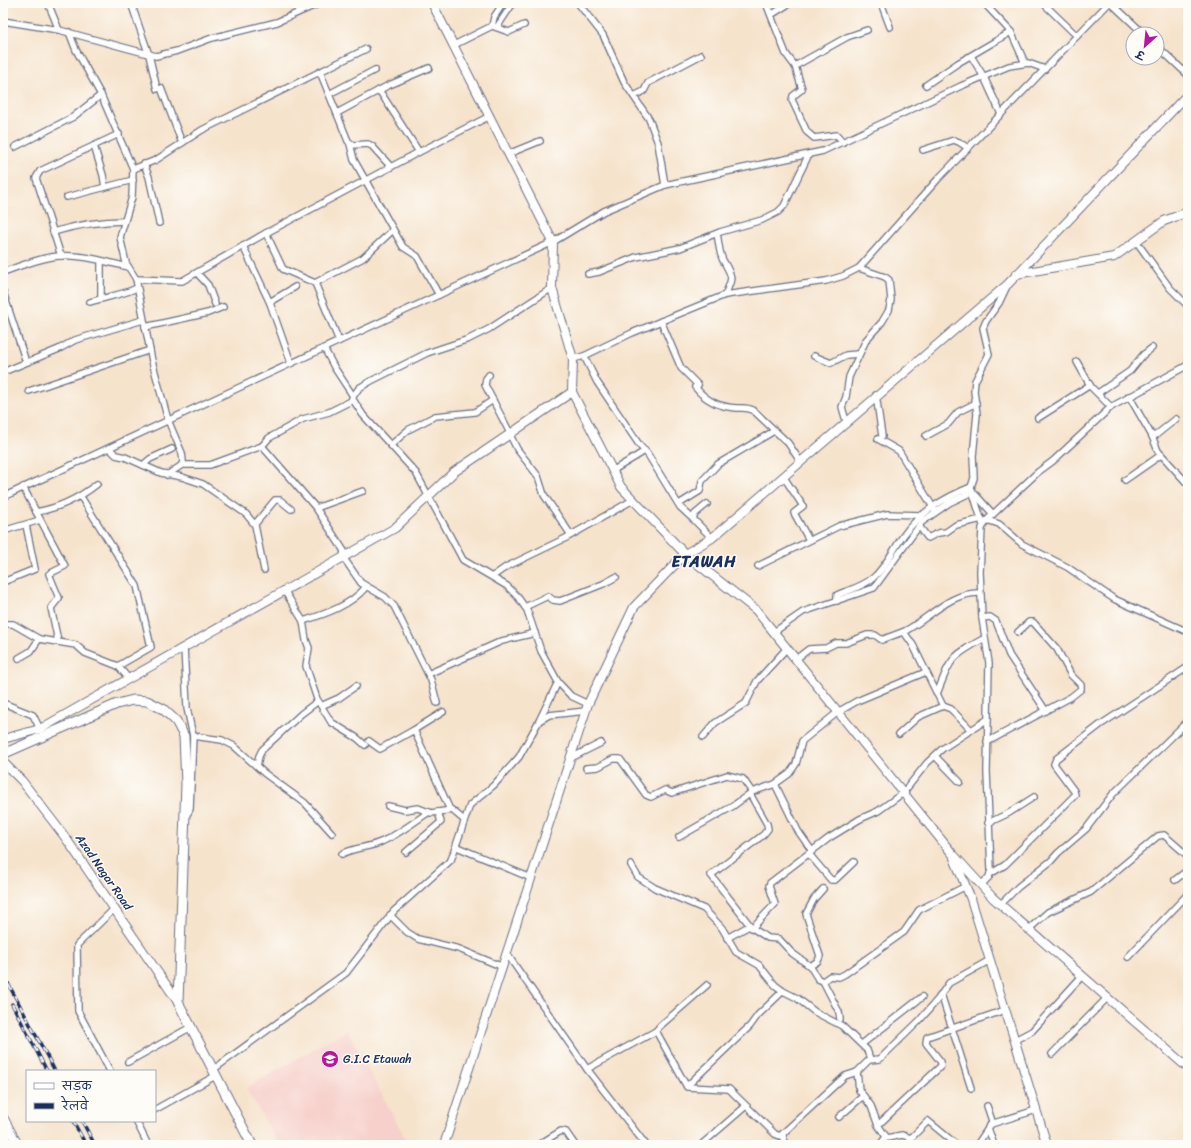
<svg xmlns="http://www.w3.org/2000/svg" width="1191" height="1148" font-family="Sriracha,'Playpen Sans Deva',sans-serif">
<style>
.built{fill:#f7d0cb}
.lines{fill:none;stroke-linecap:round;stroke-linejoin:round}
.street-casing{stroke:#686e84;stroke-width:8}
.secondary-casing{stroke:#686e84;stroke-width:10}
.primary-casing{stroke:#686e84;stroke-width:11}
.street{stroke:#fff;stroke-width:5.5}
.secondary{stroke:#fff;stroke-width:8}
.primary{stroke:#fff;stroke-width:9}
.rail-casing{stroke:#1b2f5e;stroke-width:3.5}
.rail{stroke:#fdfcf7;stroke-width:2;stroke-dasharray:6;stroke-linecap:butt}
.labels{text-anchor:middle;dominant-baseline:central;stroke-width:3;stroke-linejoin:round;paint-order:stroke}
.street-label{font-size:12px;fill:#1b2f5e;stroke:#fdfcf7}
.poi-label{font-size:12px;fill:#1b2f5e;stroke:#fdfcf7;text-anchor:start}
.district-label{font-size:16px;font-weight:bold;letter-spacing:1px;fill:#1b2f5e;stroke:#fdfcf7}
</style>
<rect width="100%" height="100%" fill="#fdfcf7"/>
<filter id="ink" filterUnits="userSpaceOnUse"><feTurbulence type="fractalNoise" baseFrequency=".025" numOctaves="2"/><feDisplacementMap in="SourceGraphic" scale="8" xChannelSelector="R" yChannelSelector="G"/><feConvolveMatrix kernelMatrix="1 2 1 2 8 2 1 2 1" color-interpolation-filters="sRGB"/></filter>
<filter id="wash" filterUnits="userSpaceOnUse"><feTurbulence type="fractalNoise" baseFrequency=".012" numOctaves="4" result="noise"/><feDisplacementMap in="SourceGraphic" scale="16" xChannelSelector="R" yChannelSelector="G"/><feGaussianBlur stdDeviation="0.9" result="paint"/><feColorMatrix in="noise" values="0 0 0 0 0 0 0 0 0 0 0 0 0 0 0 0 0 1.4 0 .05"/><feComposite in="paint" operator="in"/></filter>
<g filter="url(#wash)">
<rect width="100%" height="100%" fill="#f6e3cc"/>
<polygon class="built" points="347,1030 409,1145 279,1145 246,1088"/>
</g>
<g filter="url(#ink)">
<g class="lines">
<defs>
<g id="street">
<polyline points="48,3 59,30"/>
<polyline points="131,3 149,55 157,89"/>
<polyline points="578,3 603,35 624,82 649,119 658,143 665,185"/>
<polyline points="766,3 786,54 795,66"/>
<polyline points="881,3 890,27"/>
<polyline points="984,3 1011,32 1025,63"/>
<polyline points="1043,3 1077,36"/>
<polyline points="1111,3 1144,34"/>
<polyline points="617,5 620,3"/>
<polyline points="771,15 790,3"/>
<polyline points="3,21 59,30 156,56 177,51 212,38 277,22 320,3"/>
<polyline points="492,26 494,17 502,5"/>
<polyline points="497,27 513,3"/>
<polyline points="69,32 76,50 101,95 133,169 132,197 120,237 126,263 136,279 152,361 168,420 182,453 183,461 182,465 167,475"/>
<polyline points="454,45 492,26 509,32 524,25"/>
<polyline points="1157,46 1188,75"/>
<polyline points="971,56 984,77 1001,114"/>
<polyline points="320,72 348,141 353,145 368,144 372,146 391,167"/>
<polyline points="926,85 958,63 1011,32"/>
<polyline points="161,88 182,143"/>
<polyline points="379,90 419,152"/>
<polyline points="329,94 375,70"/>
<polyline points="634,96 644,91 648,83 701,55"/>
<polyline points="337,113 387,86 429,68"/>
<polyline points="843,142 837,135 814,138 807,132 792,100 793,96 802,89 795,66 847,37 867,30"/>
<polyline points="350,144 354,160 403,247 417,256 439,295"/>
<polyline points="94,146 103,175 105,187"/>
<polyline points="15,147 73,117 101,95"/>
<polyline points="923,150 954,140 959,142 968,148"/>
<polyline points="508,154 540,141"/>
<polyline points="144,164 149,177 159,223"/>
<polyline points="133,169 156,160 202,130 366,49"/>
<polyline points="67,197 133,180"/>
<path d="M53 232C77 225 100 221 124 221"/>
<polyline points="266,233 283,269 315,283 339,341"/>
<path d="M717 234C719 242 719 255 724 262 733 278 733 277 725 295"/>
<polyline points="1136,241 1170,288 1188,306"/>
<polyline points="243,246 270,303"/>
<polyline points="61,256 36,178 40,171 119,134"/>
<polyline points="101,261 101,298"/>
<path d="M3 272C21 266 41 257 60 256 82 254 106 262 128 267"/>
<polyline points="197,273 208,285 215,304"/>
<polyline points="588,274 599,272 636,257 680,248 720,232 762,220 778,212 784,206 809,154"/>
<polyline points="136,279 182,281 266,233 419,152 490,116"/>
<polyline points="315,283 363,258 393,230"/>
<polyline points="552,288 489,329 469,339 427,353 371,381 359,388 352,398 363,415 416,473 463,560 507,586 517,596 527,610 541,651 558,682 571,696 588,704"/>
<polyline points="3,292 26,362"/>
<path d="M90 302C105 297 122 295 137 288"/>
<polyline points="661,321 681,368 698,385"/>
<polyline points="145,327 208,313 223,307"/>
<polyline points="324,348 334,367 353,396"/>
<polyline points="584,356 597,382 640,446 647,453 680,507 693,519"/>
<polyline points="814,356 831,363 846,355 859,354"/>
<polyline points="573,359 584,356 632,333 725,295 826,281 843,276 859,268 938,179 1109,3"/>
<polyline points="1077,362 1091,387 1111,407"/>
<polyline points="291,363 270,303 273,300 295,287"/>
<polyline points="8,370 59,349 75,340 143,320"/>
<polyline points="489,375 486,379 485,385 511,435"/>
<path d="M695 387C706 401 719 407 737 408 743 408 747 407 753 410L788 443 800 461"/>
<polyline points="29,391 150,350"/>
<polyline points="1098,393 1130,371 1143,355 1152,348"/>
<polyline points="876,395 882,436"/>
<polyline points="1129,396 1152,436 1156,435 1176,419"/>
<polyline points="1038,418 1090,385"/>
<polyline points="846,421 842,407 846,397 849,377 866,340 882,322 889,310 891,300 889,280 885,277 859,268"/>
<polyline points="510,435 517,449 538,476 544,495 571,535"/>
<polyline points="926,436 948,424 958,412 976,403"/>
<polyline points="1152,436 1158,451 1186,482"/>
<polyline points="878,439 899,451 934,509"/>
<polyline points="391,445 408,430 435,416 475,412 493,400"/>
<polyline points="262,446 269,438 303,419 329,412 353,400"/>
<polyline points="109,448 116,455 125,457 161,473 182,477 203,484 246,514 255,525 264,570"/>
<polyline points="143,465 150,459 172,449"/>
<polyline points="182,465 210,465 262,446 316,508 344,551 343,557 361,583 385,597 394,606 431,680 437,703"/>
<polyline points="612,471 645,451"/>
<polyline points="783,476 803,506 794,513 809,540"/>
<polyline points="1125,480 1161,455"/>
<polyline points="23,487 65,566 49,574 59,598 51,608 58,641"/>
<polyline points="974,493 993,514"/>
<polyline points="3,497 553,242 604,211 665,185 823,151 961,86 1009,66 1028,63 1045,69"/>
<polyline points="81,497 137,586 151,647 118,666"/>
<polyline points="679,504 700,491 702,481 718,464 774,431"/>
<polyline points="707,504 695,514 693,519 712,538"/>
<polyline points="316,508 363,491"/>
<path d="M36 512C60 508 78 499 97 484"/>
<polyline points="987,520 999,524 1022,544 1067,567 1114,599 1188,632"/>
<polyline points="255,524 275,500 280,500 291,509"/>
<polyline points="983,525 971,487 974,478 973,456 977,414 974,391 975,381 989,354 983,328 986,321 999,303 1006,288"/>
<polyline points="919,526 928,538 938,533 946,532 956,525 982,519"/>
<polyline points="3,531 40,520"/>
<polyline points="758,566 839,526 887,514 921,515"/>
<polyline points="493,576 506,567 566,538 633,500"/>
<polyline points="3,582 35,569 26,525"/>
<polyline points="284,590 303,621 306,640 309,648 306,666 317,699 331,722 357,738 365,745"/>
<path d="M837 601V595C849 590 862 587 873 578 886 567 893 550 903 536 920 512 944 498 971 487"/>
<polyline points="525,607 548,596 553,600 560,601 603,584 616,577"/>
<polyline points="982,618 990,617 996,621 1009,655 1046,711"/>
<path d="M303 621C325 614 350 606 366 587"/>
<polyline points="3,624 13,624 39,639 76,645 85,653 118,666 129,679"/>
<polyline points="774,632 803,612 874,588 922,522 949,503 972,492"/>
<polyline points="904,632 913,645 943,706"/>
<polyline points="184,647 187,708 193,736 190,809 188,813 185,814"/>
<polyline points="19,658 31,651 39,639"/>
<path d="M796 659 809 649 826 648 836 643H846L867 635H875L882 640 884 639C891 636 898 634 905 631 930 618 950 592 980 593"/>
<polyline points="428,674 502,641 535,633"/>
<path d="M937 694C951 658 950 657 985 638"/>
<polyline points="3,703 33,715 40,729"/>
<polyline points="321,706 339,698 356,686"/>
<polyline points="540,719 558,682"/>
<polyline points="414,730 450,810"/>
<polyline points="899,734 918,717 943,706 951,709 971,730"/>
<polyline points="193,736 222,740 234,746 264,773 305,803 332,833"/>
<polyline points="703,737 715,723 746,703 757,681 787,648"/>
<polyline points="369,741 380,749 414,730 443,712"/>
<polyline points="987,742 1071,697 1081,689 1081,685 1071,675 1057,649 1033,622 1029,622 1018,632"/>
<polyline points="935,756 960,782"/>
<polyline points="571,758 601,743"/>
<polyline points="257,766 259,756 262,750 301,714 318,701"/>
<polyline points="586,768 598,767 613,759 620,759 646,795 651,797 665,790 672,793 727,775 743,779 752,792"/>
<polyline points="775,784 798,831 812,851"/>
<polyline points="750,794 767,824 768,829 763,835 711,875 752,928 775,904 769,886 770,883 829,838 860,819 878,811 903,793 927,763 942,749 988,719"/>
<polyline points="388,806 405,810 418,808 431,813 452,810 464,820"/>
<polyline points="988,823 1009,813 1034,797"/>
<polyline points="679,837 733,806 752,792 775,784 789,774 796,764 802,741 838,712 857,701 926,672"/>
<polyline points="457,847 531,878"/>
<polyline points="406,852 441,822 438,812"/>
<path d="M342 854C355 847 368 848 381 842 398 835 414 822 429 812"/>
<polyline points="809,854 831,880 835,880 854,862"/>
<polyline points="631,865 638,877 655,888 704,909 722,928 736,952 759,965 775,985 783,991 797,998 815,1012 842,1026 867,1050 870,1059"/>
<polyline points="990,874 1005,865 1075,795 1074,791 1054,764 1056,759 1100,725 1188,667"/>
<polyline points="1175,880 1188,870"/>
<polyline points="981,885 989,877 991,870 987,772 989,663 982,618 980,572 982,528 989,518 1038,472 1053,461 1111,407 1188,365"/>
<polyline points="1000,905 1018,887 1051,861 1058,853 1086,829 1113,794 1188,721"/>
<polyline points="390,915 407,932 418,939 459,949 503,967"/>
<polyline points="1028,930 1048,912 1091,892 1158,836 1164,835 1188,856"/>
<polyline points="727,938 749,926 768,938 779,939 792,953 810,966 818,979 823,981 830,976 839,977 845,974 904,932 919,910 966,886"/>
<polyline points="507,954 587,1069 646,1145"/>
<polyline points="1128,957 1188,894"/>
<polyline points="810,966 818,961 820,956 806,914 814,899 823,889"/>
<polyline points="823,981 839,1012 840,1019"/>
<polyline points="941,994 971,1088"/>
<polyline points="656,1031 660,1026 707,985"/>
<polyline points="1015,1040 1032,1031 1082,976"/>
<polyline points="862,1044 922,997"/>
<polyline points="1052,1054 1107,998"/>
<polyline points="128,1062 191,1027"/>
<polyline points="214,1069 346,973 394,911 451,860 470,805 494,785 519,757 539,721 549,715 586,711"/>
<polyline points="587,1069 656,1031 687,1087 729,1089 775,1134 780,1136 845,1076 857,1072 869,1060 880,1059 919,1021 938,999 949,983 990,960"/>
<polyline points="110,1071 78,1011 77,945 115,908"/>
<polyline points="857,1072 859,1090 871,1106 878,1125 887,1138 902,1135 911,1138 928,1121 957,1145"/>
<polyline points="687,1086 750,1026 758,1015 783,991"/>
<polyline points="987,1106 992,1121 991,1124"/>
<polyline points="156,1109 217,1075"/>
<polyline points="839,1117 863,1096"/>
<polyline points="136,1121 148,1145"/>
<polyline points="878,1125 941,1066 941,1062 926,1043 927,1037 1005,1010"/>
<polyline points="988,1128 994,1145"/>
<polyline points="783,1135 784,1145"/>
<polyline points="538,1145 561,1131 566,1132 575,1145"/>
<polyline points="701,1145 746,1106"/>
<polyline points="880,1145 886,1137"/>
<polyline points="977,1145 991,1124 1036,1110"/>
</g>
<g id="secondary">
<polyline points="432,3 553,242 552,288 573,359 572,392 621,487 685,554 756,610 951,852 993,898 1188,1068"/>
<polyline points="1016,274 1114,257 1164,221 1188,212"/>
<polyline points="3,739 40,729 395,528 454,472 572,392"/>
<polyline points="3,762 22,781 65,837 178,1002"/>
<polyline points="954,858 971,899 1047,1145"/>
<polyline points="3,1117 18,1145"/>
<polyline points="444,1145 588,704 634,607 685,554 712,538 1008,284 1188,94"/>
</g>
<polyline id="primary" points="3,754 117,704 133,700 147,701 163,709 176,721 184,736 186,784 178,1002 252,1145"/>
</defs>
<use href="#street" class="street-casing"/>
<use href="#secondary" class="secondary-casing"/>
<use href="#primary" class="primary-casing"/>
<use href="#street" class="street"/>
<use href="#secondary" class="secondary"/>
<use href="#primary" class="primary"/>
<defs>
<g id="rail">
<polyline points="3,974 55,1071"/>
<polyline points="12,1004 47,1071"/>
<polyline points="73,1121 86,1145"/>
<polyline points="82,1121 95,1145"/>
</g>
</defs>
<use href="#rail" class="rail-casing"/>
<use href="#rail" class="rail"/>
</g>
</g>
<defs>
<symbol id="school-disc" viewBox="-11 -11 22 22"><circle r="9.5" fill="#b5179e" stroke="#fdfcf7"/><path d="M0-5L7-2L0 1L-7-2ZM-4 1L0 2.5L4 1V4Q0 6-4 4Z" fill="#fff"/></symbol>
</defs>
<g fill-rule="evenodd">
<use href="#school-disc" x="320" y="1049" width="20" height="20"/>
</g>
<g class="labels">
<g class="street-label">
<text transform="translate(104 872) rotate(55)">Azad Nagar Road</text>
</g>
<g class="poi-label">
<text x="343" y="1059">G.I.C Etawah</text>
</g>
<g class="district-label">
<text x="704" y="561">ETAWAH</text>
</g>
</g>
<rect width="1191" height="1148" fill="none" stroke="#fdfcf7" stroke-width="16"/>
<rect x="26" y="1070" width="130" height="52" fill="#fdfcf7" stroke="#a3aaba"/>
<rect x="34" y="1083" width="20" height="6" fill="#ffffff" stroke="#a3aaba"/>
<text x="62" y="1090" font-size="12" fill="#1b2f5e">सड़क</text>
<rect x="34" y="1103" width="20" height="6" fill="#1b2f5e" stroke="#a3aaba"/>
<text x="62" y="1110" font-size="12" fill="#1b2f5e">रेलवे</text>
<g transform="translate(1145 46) rotate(207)"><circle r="19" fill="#fdfcf7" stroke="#a3aaba"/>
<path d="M0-3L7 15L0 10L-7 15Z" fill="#b5179e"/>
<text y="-6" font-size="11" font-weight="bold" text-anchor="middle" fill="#1b2f5e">उ</text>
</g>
</svg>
